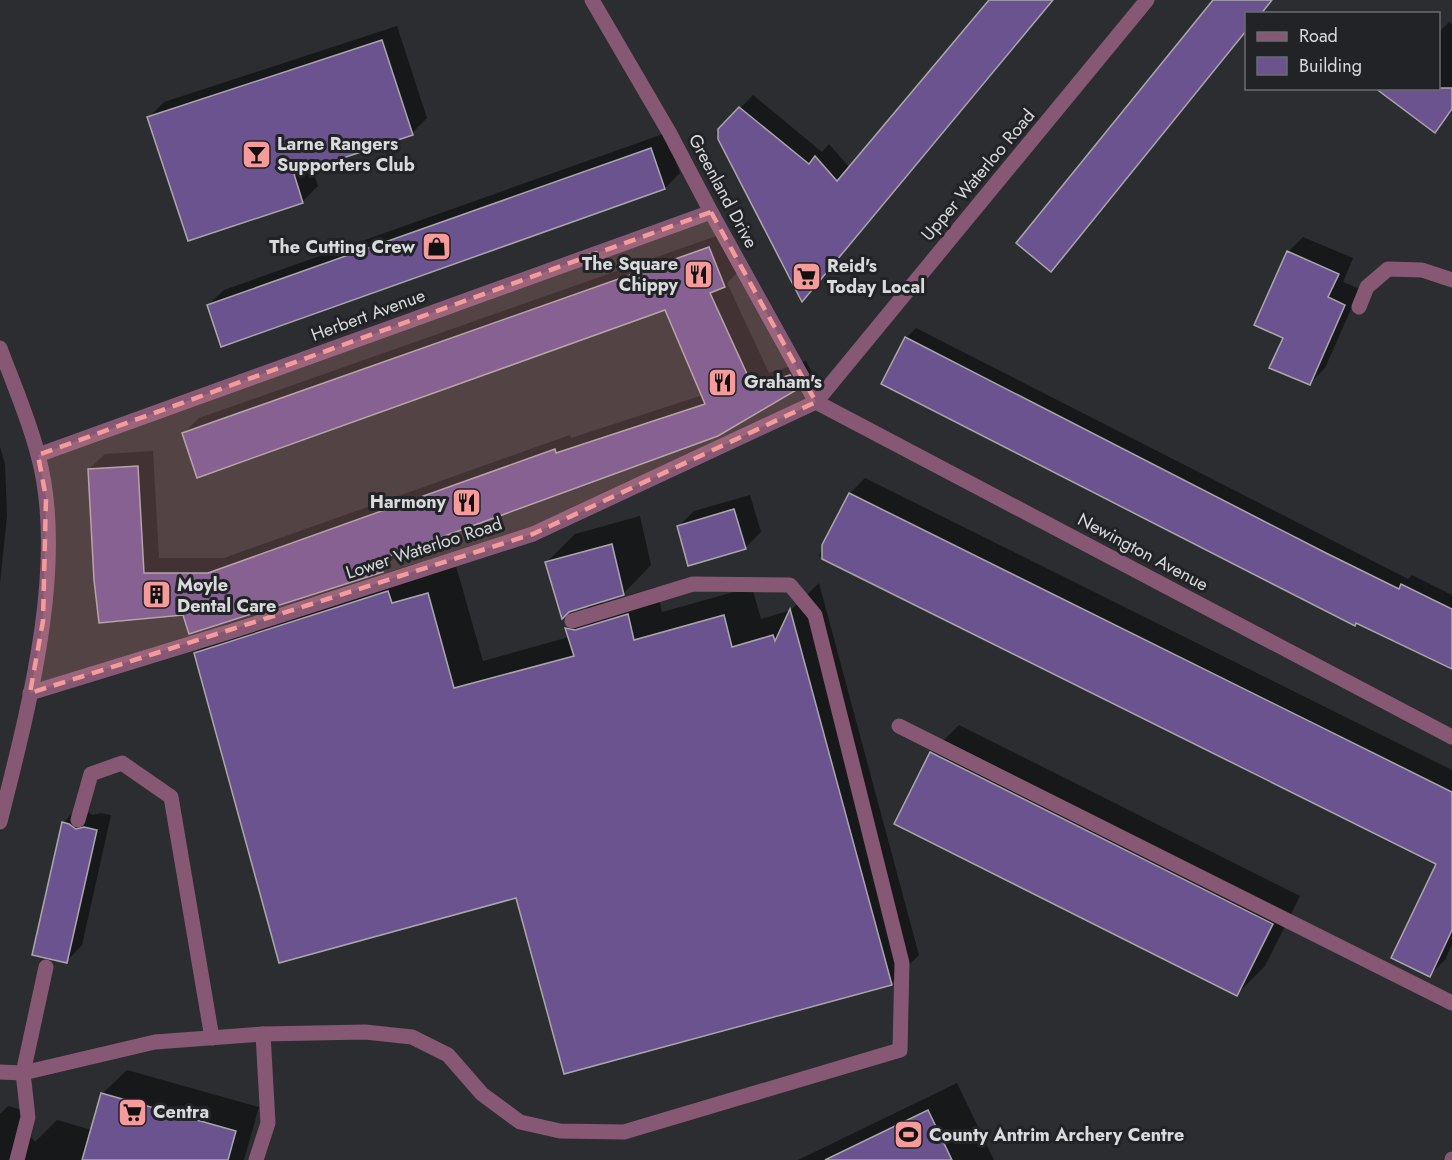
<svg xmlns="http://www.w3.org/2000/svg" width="1452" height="1160" font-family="Jost,sans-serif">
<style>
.shadow{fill:#0007}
.building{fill:#6b5390;stroke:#a9a7ab;stroke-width:1.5}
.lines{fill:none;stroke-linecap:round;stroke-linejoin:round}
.service{stroke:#865874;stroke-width:15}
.minor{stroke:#865874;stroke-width:15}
.tertiary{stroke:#865874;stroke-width:15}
.marked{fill:#f59b9b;fill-opacity:0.2;stroke:#f59b9b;stroke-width:4.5;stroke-dasharray:12 8;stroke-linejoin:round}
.labels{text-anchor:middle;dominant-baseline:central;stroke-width:6;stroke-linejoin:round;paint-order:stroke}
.poi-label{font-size:18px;font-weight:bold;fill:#d9dadc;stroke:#212326;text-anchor:start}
.street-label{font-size:18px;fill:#d9dadc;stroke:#212326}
</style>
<rect width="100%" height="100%" fill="#2b2d30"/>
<g class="shadow">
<polygon points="990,0 1054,0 815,287 802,299 716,133 753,95 822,152 829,144 850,168"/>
<polygon points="1215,0 1273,0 1262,14 1246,14 1246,32 1066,254 1051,269"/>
<polygon points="1449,22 1452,24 1452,112 1434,131 1438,88 1438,33"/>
<polygon points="397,26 427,118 412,133 311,166 318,186 302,202 148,118 164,102"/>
<polygon points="666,133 680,173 665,188 208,305 224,290"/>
<polygon points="725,233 739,271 727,283 769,373 806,361 812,372 797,388 396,552 397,555 382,571 184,613 100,621 89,469 105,454 153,451 159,558 224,558 570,435 571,438 703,395 666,308 183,434 199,418"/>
<polygon points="1303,237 1353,258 1343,282 1360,289 1325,368 1310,383 1285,337 1288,252"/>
<polygon points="916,328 1408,579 1412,575 1452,595 1452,668 906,338"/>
<polygon points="0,447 5,464 7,516 0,583"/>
<polygon points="865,478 1452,770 1452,944 1445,960 1429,975 1438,864 819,556 850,493"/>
<polygon points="750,495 761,532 746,547 689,564 678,527 694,511"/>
<polygon points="640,516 651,565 623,594 599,601 604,603 656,587 662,612 752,587 761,619 791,610 819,583 919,955 891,983 517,896 195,653 224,625 417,563 421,576 456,566 483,661 569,637 567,628 592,603 547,562 575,534"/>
<polygon points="959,725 1300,896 1265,966 1237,994 931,753"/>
<polygon points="78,807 85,809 92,815 101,813 111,815 82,945 67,961 63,823"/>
<polygon points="127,1070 259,1107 244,1160 0,1160 0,1114 8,1106 36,1114 31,1137 35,1142 57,1120 92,1130 102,1094"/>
<polygon points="957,1083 994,1160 798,1160"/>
</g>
<g class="building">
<polygon points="989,0 1053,0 802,302 718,139 718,129 739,107 809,164 815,156 837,181"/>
<polygon points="1213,0 1272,0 1261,14 1246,14 1246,31 1051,272 1016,243"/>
<polygon points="382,40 413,135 294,174 303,203 188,241 147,117"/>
<polygon points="1375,88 1452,88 1452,109 1435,133"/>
<polygon points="651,148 665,189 221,347 207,305"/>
<polygon points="709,247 725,287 710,293 753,387 790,375 798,389 718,436 379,560 383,572 189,634 183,615 99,623 94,580 88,469 138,466 144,573 208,573 555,449 556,453 705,404 665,310 197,478 182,433"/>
<polygon points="1287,251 1339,274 1328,297 1345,305 1310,385 1269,368 1283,338 1254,325"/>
<polygon points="905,337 1326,553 1399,589 1401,584 1452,609 1452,669 1356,623 1355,626 881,384"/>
<polygon points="849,493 1452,792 1452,930 1430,977 1391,958 1436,864 822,559 822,545"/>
<polygon points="734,509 746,549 688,566 677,526"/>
<polygon points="612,544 624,595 569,612 562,619 545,562"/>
<polygon points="388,591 392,603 428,593 454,688 574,656 565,628 575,630 628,614 634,640 724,615 732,647 773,635 775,641 790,609 892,985 564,1074 516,898 279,963 194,653"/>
<polygon points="930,752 1273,924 1237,996 894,824"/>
<polygon points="62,822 69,824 76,829 84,827 97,830 67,963 32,955"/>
<polygon points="101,1093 236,1131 228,1160 82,1160"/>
<polygon points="928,1110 952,1160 825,1160"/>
</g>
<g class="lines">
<g class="service">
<polyline points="1359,307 1367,287 1388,269 1422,270 1452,280"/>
<polyline points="899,726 1452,1003"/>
<polyline points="78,820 91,774 122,763 171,797 212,1038"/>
<polyline points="0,1072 23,1073 155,1042 263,1034 365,1032 412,1037 448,1055 482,1094 520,1122 560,1131 624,1132 900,1050 902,963 815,615 790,585 693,584 572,621"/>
<polyline points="17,1160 28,1117 23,1073 46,967"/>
<polyline points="256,1160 268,1123 263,1034"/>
</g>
<g class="minor">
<polyline points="592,0 669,132 711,212 816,402"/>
<polyline points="816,402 1452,737"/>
<polyline points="38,455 711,212"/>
<polyline points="30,693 229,632 533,534 816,402 1147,0"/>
<polyline points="1452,1160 1452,1159"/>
</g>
<path class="tertiary" d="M0 348C13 383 29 419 38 455 68 565 27 714 0 822"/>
</g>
<path class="marked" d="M711 212 816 402 533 534 30 693 43 621 46 498 38 455Z"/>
<defs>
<symbol id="bar-square" viewBox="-11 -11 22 22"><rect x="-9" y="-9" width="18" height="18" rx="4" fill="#f59b9b" stroke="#212326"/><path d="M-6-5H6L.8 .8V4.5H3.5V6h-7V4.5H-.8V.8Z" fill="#111"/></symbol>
<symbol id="shop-square" viewBox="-11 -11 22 22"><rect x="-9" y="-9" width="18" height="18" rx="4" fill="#f59b9b" stroke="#212326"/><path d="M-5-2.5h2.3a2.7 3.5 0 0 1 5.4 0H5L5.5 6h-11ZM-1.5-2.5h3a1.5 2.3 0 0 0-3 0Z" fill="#111"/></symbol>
<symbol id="restaurant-square" viewBox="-11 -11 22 22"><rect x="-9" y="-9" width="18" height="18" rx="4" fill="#f59b9b" stroke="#212326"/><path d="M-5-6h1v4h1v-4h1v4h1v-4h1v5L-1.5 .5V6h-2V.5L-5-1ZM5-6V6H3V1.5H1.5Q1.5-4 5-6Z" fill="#111"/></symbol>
<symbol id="supermarket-square" viewBox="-11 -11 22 22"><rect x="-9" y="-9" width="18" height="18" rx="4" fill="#f59b9b" stroke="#212326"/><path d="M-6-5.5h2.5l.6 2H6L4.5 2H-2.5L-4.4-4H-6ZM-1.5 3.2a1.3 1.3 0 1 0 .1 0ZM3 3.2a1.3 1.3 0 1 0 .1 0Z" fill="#111"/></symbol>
<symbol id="building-square" viewBox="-11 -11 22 22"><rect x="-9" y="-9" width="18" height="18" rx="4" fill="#f59b9b" stroke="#212326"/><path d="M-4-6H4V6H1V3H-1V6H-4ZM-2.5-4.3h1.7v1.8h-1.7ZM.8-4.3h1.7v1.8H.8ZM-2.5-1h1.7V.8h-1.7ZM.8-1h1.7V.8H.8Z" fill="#111"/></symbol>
<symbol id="stadium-square" viewBox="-11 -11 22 22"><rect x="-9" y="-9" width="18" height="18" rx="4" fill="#f59b9b" stroke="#212326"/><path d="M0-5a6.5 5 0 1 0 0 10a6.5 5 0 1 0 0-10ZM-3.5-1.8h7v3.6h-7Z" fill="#111"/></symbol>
</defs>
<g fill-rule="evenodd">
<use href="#bar-square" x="240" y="138" width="33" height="33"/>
<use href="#shop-square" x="420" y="230" width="33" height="33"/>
<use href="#restaurant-square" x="682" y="258" width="33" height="33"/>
<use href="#supermarket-square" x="790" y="260" width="33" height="33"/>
<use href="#restaurant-square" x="706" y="366" width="33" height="33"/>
<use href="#restaurant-square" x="450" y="486" width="33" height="33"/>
<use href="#building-square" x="140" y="578" width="33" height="33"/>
<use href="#supermarket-square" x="116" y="1096" width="33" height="33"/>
<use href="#stadium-square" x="892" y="1118" width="33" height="33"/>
</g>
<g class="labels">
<g class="poi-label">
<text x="277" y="144">Larne Rangers<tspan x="277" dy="21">Supporters Club</tspan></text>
<text x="415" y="247" text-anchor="end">The Cutting Crew</text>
<text x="678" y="264" text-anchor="end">The Square<tspan x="678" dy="21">Chippy</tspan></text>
<text x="827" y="266">Reid's<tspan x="827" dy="21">Today Local</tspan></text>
<text x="744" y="382">Graham's</text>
<text x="446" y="502" text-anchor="end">Harmony</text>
<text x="177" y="585">Moyle<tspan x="177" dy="21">Dental Care</tspan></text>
<text x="153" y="1112">Centra</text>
<text x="929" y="1135">County Antrim Archery Centre</text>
</g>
<g class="street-label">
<text transform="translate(978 175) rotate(-50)">Upper Waterloo Road</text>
<text transform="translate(723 191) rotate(62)">Greenland Drive</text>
<text transform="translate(368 315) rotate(-20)">Herbert Avenue</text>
<text transform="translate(424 548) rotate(-18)">Lower Waterloo Road</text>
<text transform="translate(1143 552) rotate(28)">Newington Avenue</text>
</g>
</g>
<rect x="1245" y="12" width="195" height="78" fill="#212326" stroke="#6b6c6f" stroke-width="1.5"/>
<rect x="1257" y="32" width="30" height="9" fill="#865874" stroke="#6b6c6f" stroke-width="1.5"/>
<text x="1299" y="42" font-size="18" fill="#d9dadc">Road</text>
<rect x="1257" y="57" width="30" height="18" fill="#6b5390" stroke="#6b6c6f" stroke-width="1.5"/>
<text x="1299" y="72" font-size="18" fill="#d9dadc">Building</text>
</svg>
